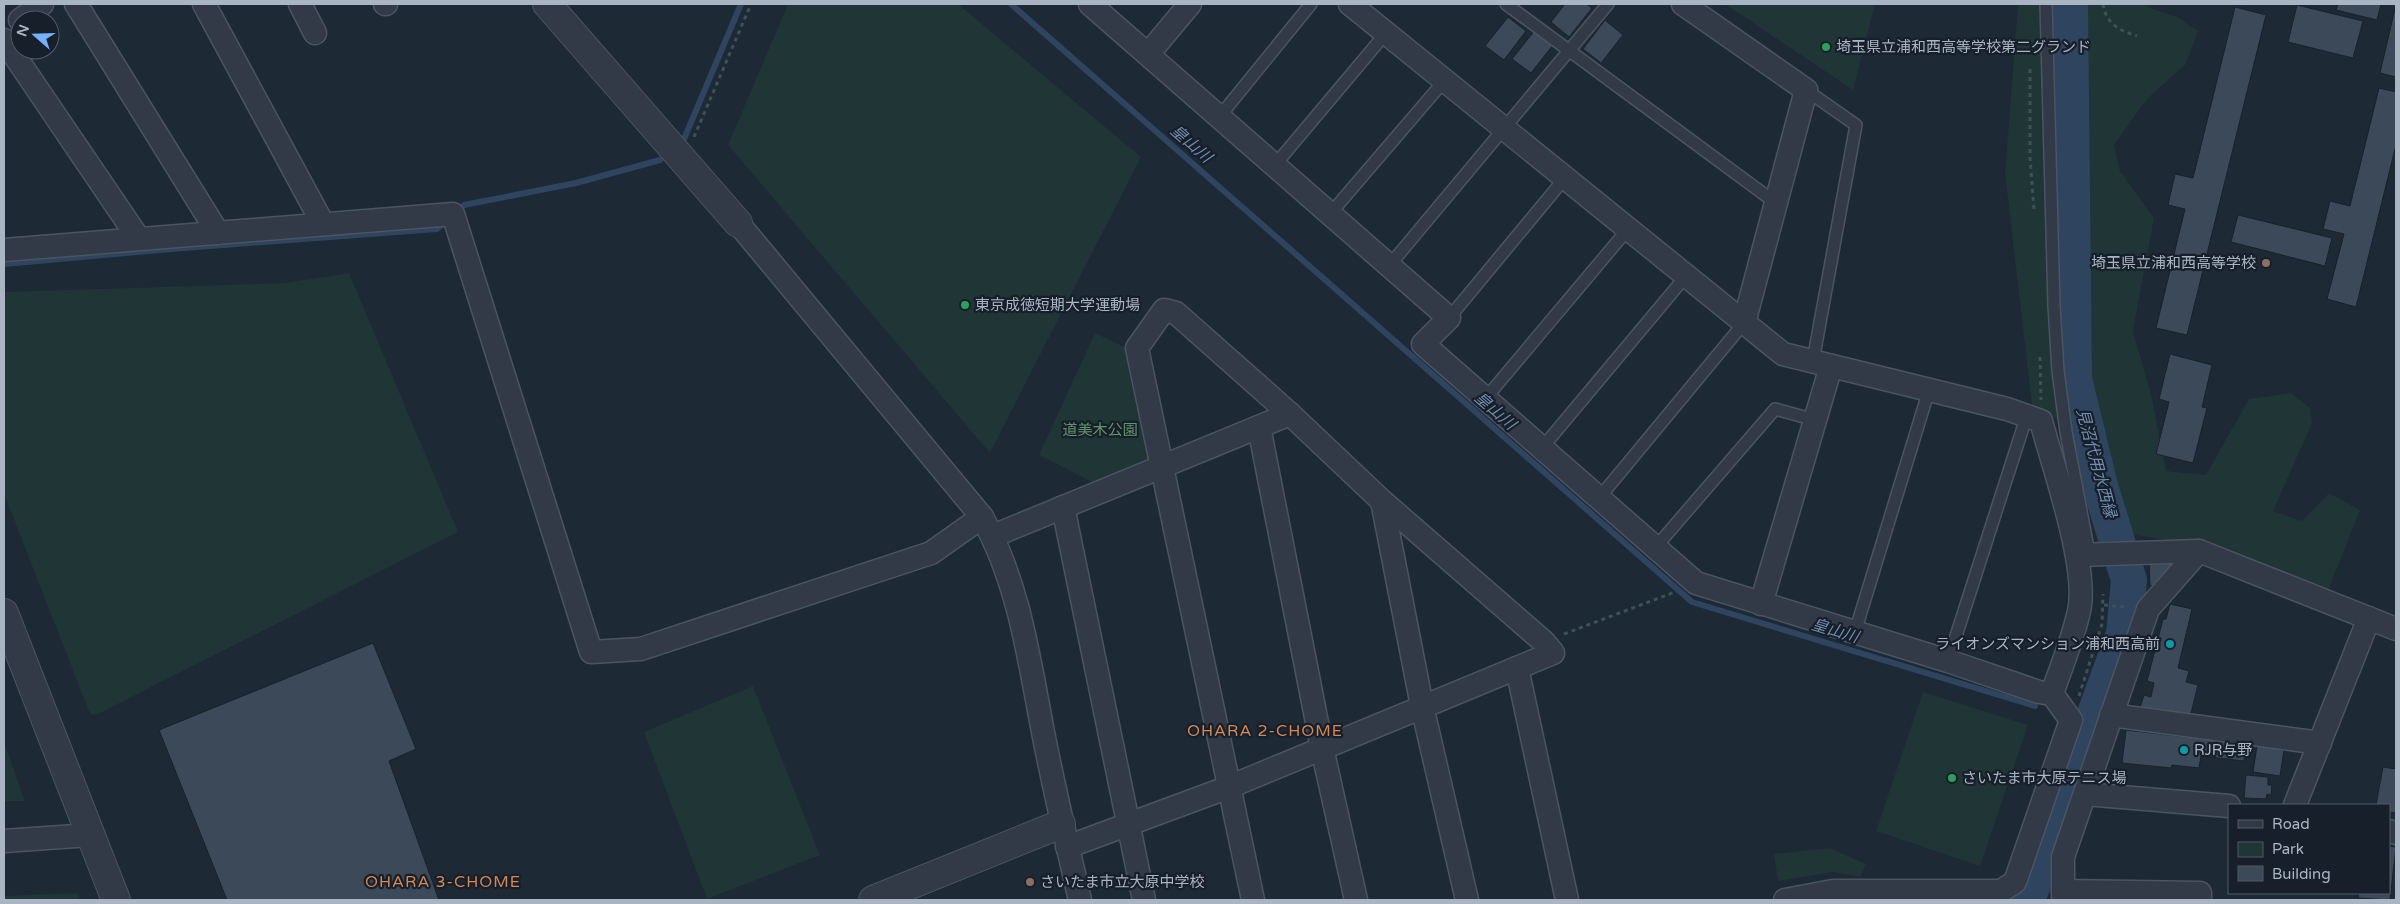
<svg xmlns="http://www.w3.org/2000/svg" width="2400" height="904" font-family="'Varela Round','Noto Sans JP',sans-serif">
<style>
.green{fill:#1f3536}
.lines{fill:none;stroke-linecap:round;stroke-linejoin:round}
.stream{stroke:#2f445e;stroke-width:6}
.river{stroke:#2f445e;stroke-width:36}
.building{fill:#3b4959;stroke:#19212c}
.service-casing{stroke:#4b5561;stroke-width:14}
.minor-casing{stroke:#4b5561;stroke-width:25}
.tertiary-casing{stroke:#4b5561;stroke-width:30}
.path{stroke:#3d5254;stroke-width:3;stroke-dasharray:4 4;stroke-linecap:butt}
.service{stroke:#313a46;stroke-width:11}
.minor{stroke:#313a46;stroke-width:22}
.tertiary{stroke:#313a46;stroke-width:28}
.leisure-dot{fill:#2e9e5b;stroke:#171f2a;stroke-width:2}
.education-dot{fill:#8d6e63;stroke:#171f2a;stroke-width:2}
.culture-dot{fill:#0f9aa8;stroke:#171f2a;stroke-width:2}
.labels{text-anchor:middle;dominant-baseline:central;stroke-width:4.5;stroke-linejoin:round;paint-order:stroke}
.poi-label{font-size:15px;fill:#aab5c4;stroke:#171f2a;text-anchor:start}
.park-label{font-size:15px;fill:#62946b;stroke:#171f2a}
.water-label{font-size:16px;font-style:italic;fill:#718dae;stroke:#171f2a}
.neighbourhood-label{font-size:16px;letter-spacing:1px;fill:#d78751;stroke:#171f2a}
</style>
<rect width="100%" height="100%" fill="#1d2935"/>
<g class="green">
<polygon points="788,4 958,4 1141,157 990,453 728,145"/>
<polygon points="1725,4 1875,4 1853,90"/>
<polygon points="2018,4 2146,4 2148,7 2177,17 2198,31 2186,64 2147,99 2114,145 2120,171 2154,218 2133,331 2152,398 2166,471 2206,475 2249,399 2291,393 2310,408 2312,423 2273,511 2302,521 2329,493 2360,510 2328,591 2225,550 2106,530 2090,515 2074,429 2032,406 2005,173"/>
<polygon points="349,273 458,532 96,715 90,714 4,494 4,292 286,283"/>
<polygon points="1095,333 1129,349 1152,458 1092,482 1039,455"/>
<polygon points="753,686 820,855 707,899 644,732"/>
<polygon points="1923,692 2028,725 1980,866 1876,831"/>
<polygon points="4,742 25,801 4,801"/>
<polygon points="1830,848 1866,864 1860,877 1833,872 1778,881 1774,854"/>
<polygon points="78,893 80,900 4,900 4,896"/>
</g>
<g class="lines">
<g class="stream">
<polyline points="1011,4 1692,602 2035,706"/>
<polyline points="678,144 684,139 741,4"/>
<polyline points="457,211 464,205 576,183 660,160 669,152"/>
<polyline points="4,264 171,249 437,229 446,221"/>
</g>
<polyline class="river" points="2022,900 2029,895 2124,634 2129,580 2100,486 2074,379 2070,4"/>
</g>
<g class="building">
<polygon points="1565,4 1586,4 1592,8 1569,37 1551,22"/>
<polygon points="2338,4 2381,4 2377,20 2336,10"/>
<polygon points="2396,4 2396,77 2380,73"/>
<polygon points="2297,5 2363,21 2353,58 2288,42"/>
<polygon points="2235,7 2266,15 2187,335 2156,328 2185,209 2168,205 2175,174 2193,178"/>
<polygon points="1508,17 1526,31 1504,60 1485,46"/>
<polygon points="1605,20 1623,35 1601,63 1583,49"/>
<polygon points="1535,30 1553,45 1531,73 1512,59"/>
<polygon points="2379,88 2396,92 2396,145 2356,307 2327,299 2344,234 2323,229 2330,201 2350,206"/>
<polygon points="2238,215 2332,238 2325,266 2231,242"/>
<polygon points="2170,354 2212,365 2202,407 2207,408 2193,463 2156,454 2169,402 2159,399"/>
<polygon points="2173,559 2174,564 2157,586 2150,586 2149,561"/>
<polygon points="2170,604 2192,609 2178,668 2189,671 2186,682 2198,685 2190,717 2166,711 2166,714 2140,708 2144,695 2151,697 2154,683 2147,681 2163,619 2166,619"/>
<polygon points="373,643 416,749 389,761 439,900 227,900 159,730"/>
<polygon points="2126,730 2246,744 2244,761 2201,756 2199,768 2172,765 2171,768 2122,763"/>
<polygon points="2257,746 2284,750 2280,776 2253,772"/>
<polygon points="2383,767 2396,769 2396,813 2389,812 2389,805 2376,805"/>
<polygon points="2246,775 2268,777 2268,785 2272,785 2271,795 2267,794 2266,799 2244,798"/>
<polygon points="2389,846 2396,847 2390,900 2358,898 2359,893 2389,893"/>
</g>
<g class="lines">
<defs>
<g id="service">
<polyline points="1506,4 1776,203"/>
<polyline points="2046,4 2054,306 2058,371 2066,432 2089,553"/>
<polyline points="1806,90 1856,125 1813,361"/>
<polyline points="1220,116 1311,4"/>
<polyline points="1275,165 1386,33"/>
<polyline points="1330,214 1445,80"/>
<polyline points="1389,266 1608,4"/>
<polyline points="1449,318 1565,178"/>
<polyline points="1485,399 1628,229"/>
<polyline points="1542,448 1686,276"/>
<polyline points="1599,498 1744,323"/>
<polyline points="1655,548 1775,409 1815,420"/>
<polyline points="1855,632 1929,390"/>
<polyline points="1948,661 2027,415"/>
</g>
<g id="minor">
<polyline points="76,4 218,233"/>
<polyline points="204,4 323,224"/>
<polyline points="300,4 315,33"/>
<polyline points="385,4 386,4"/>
<path d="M1090 4 1449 318 1423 344 1696 583 1948 661 2039 692 2052 694C2061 667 2073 639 2079 611 2089 568 2053 466 2041 421L2007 409 1783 354 1350 4"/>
<polyline points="1683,4 1806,90 1744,323"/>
<polyline points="20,20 42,4"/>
<polyline points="4,40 139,239"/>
<polyline points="1149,53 1190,4"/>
<path d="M738 223 982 517C1019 583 1029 659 1043 732 1054 789 1067 844 1080 900"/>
<polyline points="4,250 453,214 591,652 641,649 931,553 982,517"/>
<polyline points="1259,427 1322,748 1356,900"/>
<polyline points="1382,501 1422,706 1467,900"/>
<polyline points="1063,507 1144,900"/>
<polyline points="993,536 1290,414 1382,501 1544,642 1553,653 1229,787 1067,847"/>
<polyline points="2077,555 2199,551 2396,629"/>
<polyline points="1761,604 1831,366"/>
<polyline points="1517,668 1567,900"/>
<polyline points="2111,715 2320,743"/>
<polyline points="2085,794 2229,806"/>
<polyline points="2295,805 2369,618"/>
<polyline points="2389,831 2396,833"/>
<polyline points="4,841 90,835"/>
<polyline points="2063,891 2200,893 2200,900"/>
<polyline points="1253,900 1137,348 1164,310 1176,313 1290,414"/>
<polyline points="1785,900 1833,891 2001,891 2015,882 2071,720 2052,694"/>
<polyline points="2063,900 2063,857 2148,609 2199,551"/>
</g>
<g id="tertiary">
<polyline points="547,4 738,223"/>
<polyline points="4,613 116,900"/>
<polyline points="873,900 1061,824"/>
</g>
</defs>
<use href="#service" class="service-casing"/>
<use href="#minor" class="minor-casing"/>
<use href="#tertiary" class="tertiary-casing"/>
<g class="path">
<path d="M2103 4C2106 24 2119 30 2137 36"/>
<polyline points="2030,69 2030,158 2034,210"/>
<polyline points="694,137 751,4"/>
<polyline points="2040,357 2041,400"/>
<polyline points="2104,605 2127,607"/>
<polyline points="1564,634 1675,592"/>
<polyline points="2079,696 2102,624 2103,594"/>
</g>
<use href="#service" class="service"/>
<use href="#minor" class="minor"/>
<use href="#tertiary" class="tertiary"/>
</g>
<g class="leisure-dot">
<circle cx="1826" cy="47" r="5"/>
<circle cx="965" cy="305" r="5"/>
<circle cx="1952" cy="778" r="5"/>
</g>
<g class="education-dot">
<circle cx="2266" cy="263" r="5"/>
<circle cx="1030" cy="882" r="5"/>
</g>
<g class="culture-dot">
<circle cx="2170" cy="644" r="5"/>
<circle cx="2184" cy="750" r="5"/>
</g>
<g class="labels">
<g class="poi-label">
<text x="1836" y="47">埼玉県立浦和西高等学校第二グランド</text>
<text x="2256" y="263" text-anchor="end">埼玉県立浦和西高等学校</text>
<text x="975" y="305">東京成徳短期大学運動場</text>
<text x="2160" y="644" text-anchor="end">ライオンズマンション浦和西高前</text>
<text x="2194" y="750">RJR与野</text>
<text x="1962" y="778">さいたま市大原テニス場</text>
<text x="1040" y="882">さいたま市立大原中学校</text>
</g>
<g class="park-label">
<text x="1100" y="430">道美木公園</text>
</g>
<g class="water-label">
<text transform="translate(1191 144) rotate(41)">皇山川</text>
<text transform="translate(1495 411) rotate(41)">皇山川</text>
<text transform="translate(2096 463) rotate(75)">見沼代用水西縁</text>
<text transform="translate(1835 631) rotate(17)">皇山川</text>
</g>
<g class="neighbourhood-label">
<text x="1265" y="731">OHARA 2-CHOME</text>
<text x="443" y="882">OHARA 3-CHOME</text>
</g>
</g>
<rect width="2400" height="904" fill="none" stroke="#aab5c4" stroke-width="10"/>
<rect x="2228" y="804" width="162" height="90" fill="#171f2a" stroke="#525b68"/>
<rect x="2238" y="820" width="25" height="8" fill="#313a46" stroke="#525b68"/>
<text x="2272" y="829" font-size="15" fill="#aab5c4">Road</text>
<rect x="2238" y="842" width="25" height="15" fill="#1f3536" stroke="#525b68"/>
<text x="2272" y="854" font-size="15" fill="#aab5c4">Park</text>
<rect x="2238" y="866" width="25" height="15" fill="#3b4959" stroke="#525b68"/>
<text x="2272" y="879" font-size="15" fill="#aab5c4">Building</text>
<g transform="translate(35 35) rotate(290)"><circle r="24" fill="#171f2a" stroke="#525b68"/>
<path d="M0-4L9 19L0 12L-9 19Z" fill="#76affd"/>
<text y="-8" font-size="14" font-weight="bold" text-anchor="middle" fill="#aab5c4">N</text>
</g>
</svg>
